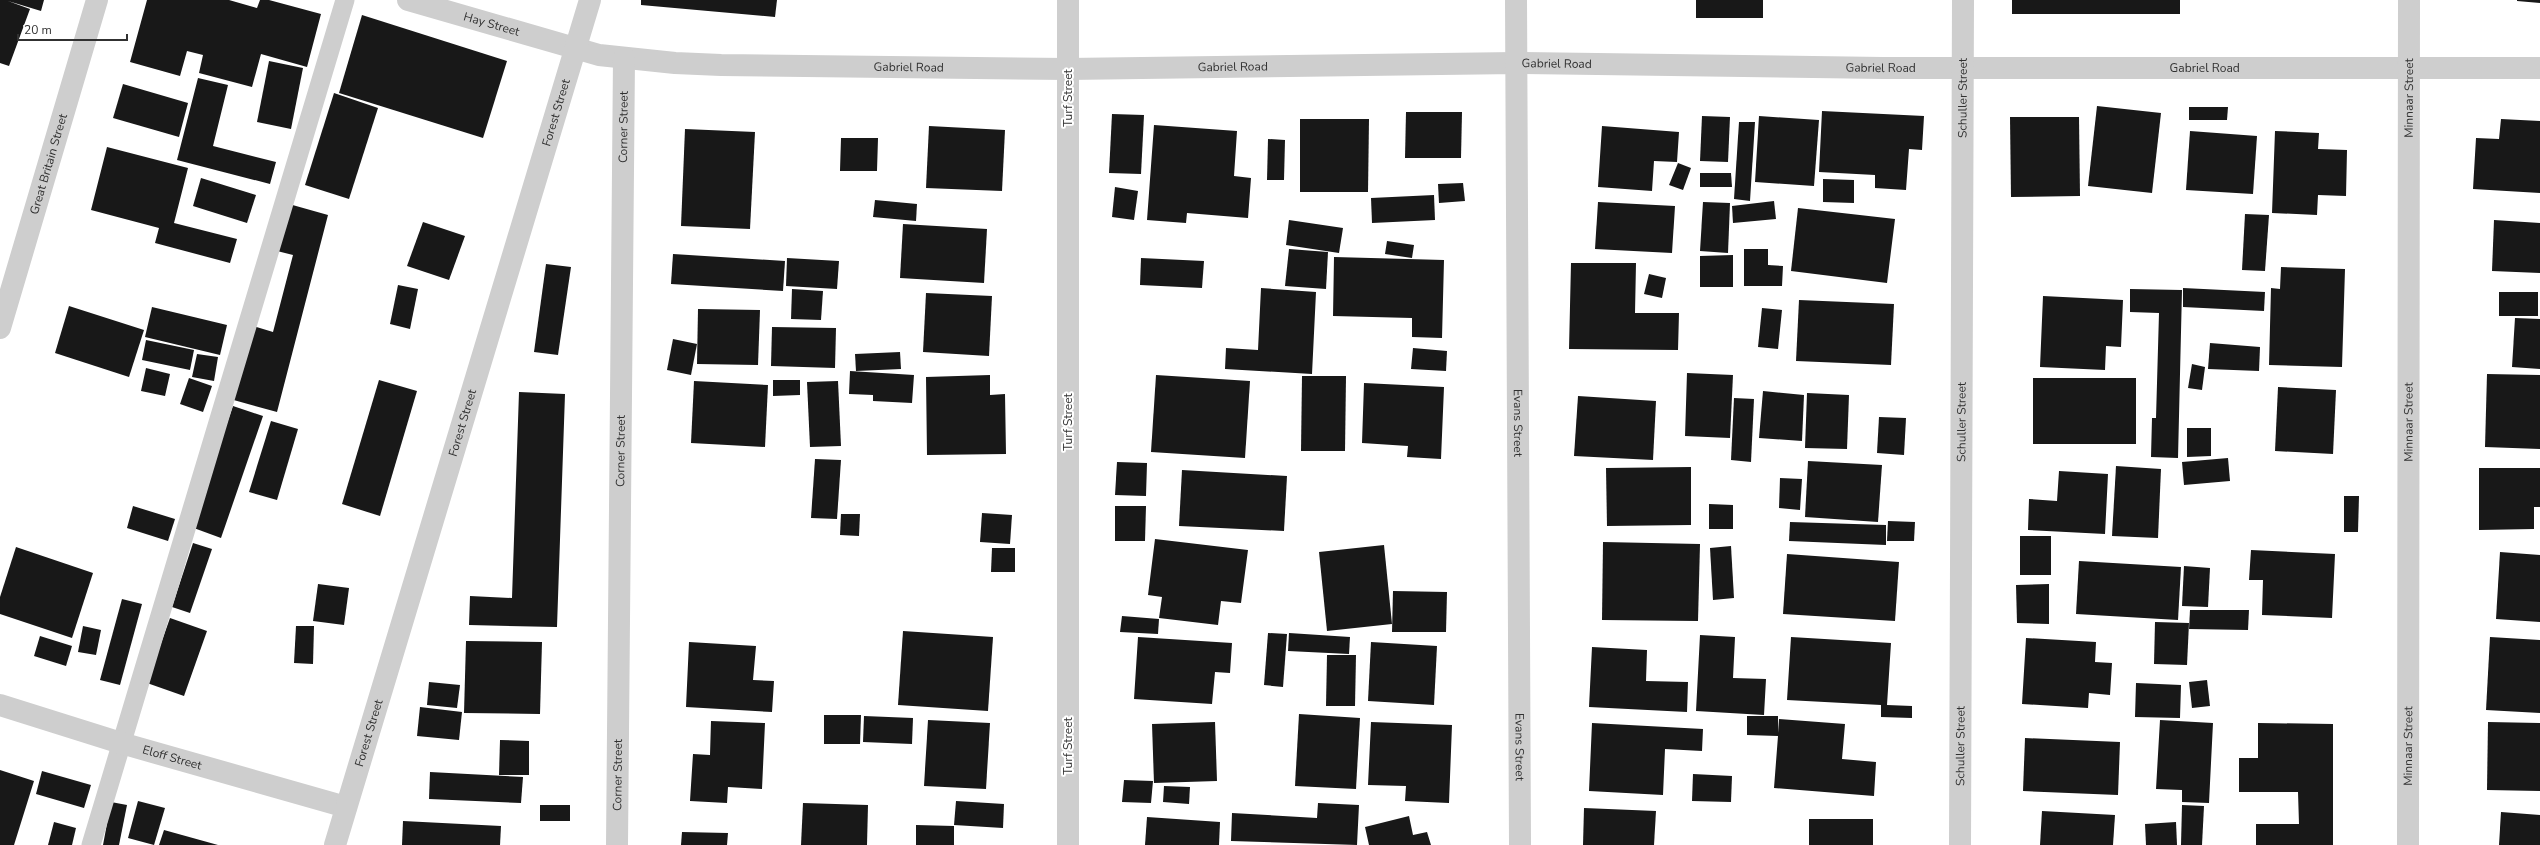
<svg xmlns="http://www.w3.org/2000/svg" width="2540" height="845" font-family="'Nunito Sans',sans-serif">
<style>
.building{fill:#181818}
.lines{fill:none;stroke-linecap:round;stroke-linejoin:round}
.lane{stroke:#cecece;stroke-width:19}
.street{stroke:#cecece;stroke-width:22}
.labels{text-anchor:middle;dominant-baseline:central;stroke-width:4;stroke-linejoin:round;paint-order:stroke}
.street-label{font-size:12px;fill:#313131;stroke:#fff}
</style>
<rect width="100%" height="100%" fill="#fff"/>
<g class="building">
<polygon points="0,0 44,0 41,11 8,1 30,9 9,66 0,63"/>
<polygon points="147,0 229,0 257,8 260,0 269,0 321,14 307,67 261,54 252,87 199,73 203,55 187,51 180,76 130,62"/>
<polygon points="641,0 777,0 775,17 641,5"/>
<rect x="1696" y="0" width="67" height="18"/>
<rect x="2012" y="0" width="168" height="14"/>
<polygon points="2517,0 2540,0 2540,3 2517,1"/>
<polygon points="362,15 507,61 483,138 339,93"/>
<polygon points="269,61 303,68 291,129 257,122"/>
<polygon points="198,78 228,85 213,146 276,162 270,184 177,160"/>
<polygon points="123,84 188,103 179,137 113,118"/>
<polygon points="334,93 378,108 349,199 305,185"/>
<polygon points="2097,106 2161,113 2152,193 2088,186"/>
<polygon points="2189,107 2228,107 2227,120 2189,120"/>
<polygon points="1822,111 1924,116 1922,150 1909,149 1906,190 1875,188 1875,175 1819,172"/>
<polygon points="1406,112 1462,112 1461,158 1405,158"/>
<polygon points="1112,114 1144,115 1141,174 1109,173"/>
<polygon points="1702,116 1730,117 1728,162 1700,161"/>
<polygon points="1759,116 1819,120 1814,186 1755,182"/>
<polygon points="2010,117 2079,117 2080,196 2011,197"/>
<polygon points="1300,119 1369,119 1368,192 1300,192"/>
<polygon points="2501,119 2540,121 2540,193 2473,189 2476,138 2499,139"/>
<polygon points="1739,122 1755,122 1750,201 1734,199"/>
<polygon points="1154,125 1237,131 1234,176 1251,178 1248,218 1187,213 1186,223 1147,220"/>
<polygon points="929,126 1005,130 1002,191 926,188"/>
<polygon points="1602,126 1679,132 1677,162 1654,161 1652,191 1598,187"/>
<polygon points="685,129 755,132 750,229 681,226"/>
<polygon points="2190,131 2257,136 2253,194 2186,190"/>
<polygon points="2275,131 2319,133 2318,149 2347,150 2346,196 2318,195 2317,215 2272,213"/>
<polygon points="841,138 878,138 877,171 840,171"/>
<polygon points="1268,139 1285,140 1284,180 1267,180"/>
<polygon points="107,147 188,168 174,223 237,239 230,263 155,243 159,228 91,210"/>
<polygon points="1678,163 1691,168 1683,190 1669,185"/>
<polygon points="1700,173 1731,173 1732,187 1700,187"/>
<polygon points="201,178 256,195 247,223 193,206"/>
<polygon points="1823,179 1854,180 1854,203 1823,202"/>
<polygon points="1463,183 1465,201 1439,203 1438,184"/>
<polygon points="1115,187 1138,191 1134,220 1112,217"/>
<polygon points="1434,195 1435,220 1372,223 1371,198"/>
<polygon points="875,200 917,204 916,221 873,217"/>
<polygon points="1774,201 1776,219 1733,223 1732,206"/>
<polygon points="1598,202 1675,206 1672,253 1595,249"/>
<polygon points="1703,202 1730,203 1728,253 1700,251"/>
<polygon points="289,204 328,215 277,412 230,399 250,325 273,332 293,255 277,251"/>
<polygon points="1798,208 1895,219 1887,283 1791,271"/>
<polygon points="2245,214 2269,215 2265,271 2242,270"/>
<polygon points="1289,220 1343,228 1339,253 1286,245"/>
<polygon points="2494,220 2540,223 2540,273 2492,271"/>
<polygon points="423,222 465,236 449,280 407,266"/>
<polygon points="903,224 987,229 984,283 900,278"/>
<polygon points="1387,241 1414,245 1412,258 1385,254"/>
<polygon points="1289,249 1328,252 1326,289 1285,286"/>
<polygon points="1744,249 1768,249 1768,265 1783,266 1782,286 1744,286"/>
<polygon points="673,254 785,261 783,291 671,284"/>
<polygon points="1733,255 1733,287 1700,287 1700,256"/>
<polygon points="1334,257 1444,260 1442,338 1412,337 1412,318 1333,316"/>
<polygon points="787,258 839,261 837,289 786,286"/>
<polygon points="1141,258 1204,261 1202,288 1140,285"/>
<polygon points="1571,263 1636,263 1635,313 1679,313 1678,350 1569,349"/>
<polygon points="546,264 571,267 558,355 534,352"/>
<polygon points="2281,267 2345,269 2342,367 2269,365 2271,288 2280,289"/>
<polygon points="1649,274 1666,278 1662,298 1644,294"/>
<polygon points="398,285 418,289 410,329 390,324"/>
<polygon points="1261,288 1316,292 1312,374 1225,369 1226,348 1258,350"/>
<polygon points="2183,288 2265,292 2264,311 2183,307"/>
<polygon points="792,289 823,291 821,320 791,319"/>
<polygon points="2130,289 2182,290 2178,458 2151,457 2152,418 2156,418 2159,313 2130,312"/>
<rect x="2499" y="292" width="39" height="24"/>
<polygon points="926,293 992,296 989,356 923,352"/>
<polygon points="2043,296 2123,300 2121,347 2106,346 2105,370 2040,367"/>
<polygon points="1799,300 1894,304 1891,365 1796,361"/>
<polygon points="69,306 144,330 129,377 55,353"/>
<polygon points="152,307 227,325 220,355 145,337"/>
<polygon points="1762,308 1782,310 1778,349 1758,347"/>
<polygon points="698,309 760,310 758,365 697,364"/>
<polygon points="2515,318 2540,319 2540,369 2512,367"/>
<polygon points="772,327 836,328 835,368 771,366"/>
<polygon points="673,339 697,344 691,375 667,370"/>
<polygon points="146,340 194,350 190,370 142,360"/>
<polygon points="2210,343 2260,347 2259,371 2208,369"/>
<polygon points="1413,348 1447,351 1446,371 1411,369"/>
<polygon points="900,352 901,369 856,371 855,354"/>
<polygon points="197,354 218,357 214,381 192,377"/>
<polygon points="2192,364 2205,367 2202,390 2188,388"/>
<polygon points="146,368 170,374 165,396 141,391"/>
<polygon points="850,371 914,375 912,403 873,401 873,395 849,394"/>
<polygon points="1687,373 1733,375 1730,438 1685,436"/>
<polygon points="2487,374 2540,375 2540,449 2485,447"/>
<polygon points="990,375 990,395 1005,394 1006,454 927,455 926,377"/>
<polygon points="1156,375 1250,381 1245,458 1151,452"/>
<polygon points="1302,376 1346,376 1345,451 1301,451"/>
<polygon points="189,378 212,386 203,412 180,404"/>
<rect x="2033" y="378" width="103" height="66"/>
<polygon points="379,380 417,391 380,516 342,504"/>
<polygon points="773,380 800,380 800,395 773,396"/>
<polygon points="694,381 768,385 765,447 691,443"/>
<polygon points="838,381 841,446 810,447 807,382"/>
<polygon points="1364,383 1444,387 1441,459 1407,457 1408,446 1362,443"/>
<polygon points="2278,387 2336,390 2333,454 2275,451"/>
<polygon points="1763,391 1804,395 1802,441 1759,438"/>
<polygon points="519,392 565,394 557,627 469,625 470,596 512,598"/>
<polygon points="1807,393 1849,395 1847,449 1805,448"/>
<polygon points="1578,396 1656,401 1653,460 1574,456"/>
<polygon points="1734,398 1754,399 1751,462 1731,460"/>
<polygon points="233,406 263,416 221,538 191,527"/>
<polygon points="1879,417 1906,418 1904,455 1877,453"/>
<polygon points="271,421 298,429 277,500 249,492"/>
<polygon points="2187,428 2211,428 2211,456 2187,457"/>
<polygon points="2228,458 2230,481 2184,485 2182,462"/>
<polygon points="815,459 841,460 837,519 811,518"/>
<polygon points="1808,461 1882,465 1878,522 1805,517"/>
<polygon points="1117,462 1147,463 1146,496 1115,495"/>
<polygon points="2116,466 2161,469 2158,538 2112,536"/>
<polygon points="1691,467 1691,525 1607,526 1606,468"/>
<polygon points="2479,468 2540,468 2540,507 2534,507 2534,529 2479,530"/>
<polygon points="1182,470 1287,476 1284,531 1179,526"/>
<polygon points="2059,471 2108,474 2105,534 2028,530 2029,499 2057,501"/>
<polygon points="1780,478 1802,479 1800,510 1779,508"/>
<polygon points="2344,496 2359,496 2358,532 2344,532"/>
<polygon points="1709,504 1733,505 1733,529 1709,529"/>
<polygon points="133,506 175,519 168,541 127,528"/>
<polygon points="1115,506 1146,506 1145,541 1115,541"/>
<polygon points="982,513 1012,515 1010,544 980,542"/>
<polygon points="841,514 860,514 859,536 840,535"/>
<polygon points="1888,521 1915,522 1914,541 1887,541"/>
<polygon points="1790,522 1886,525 1886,545 1789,541"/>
<rect x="2020" y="536" width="31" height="39"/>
<polygon points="1155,539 1248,550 1241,603 1221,601 1218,625 1159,618 1162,597 1148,595"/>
<polygon points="1603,542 1700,544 1698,621 1602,620"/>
<polygon points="193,543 212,549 190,613 172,607"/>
<polygon points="1384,545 1392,624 1327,631 1319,552"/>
<polygon points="1731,546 1734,598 1713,600 1710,548"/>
<polygon points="16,547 93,573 72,638 0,614 0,597"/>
<polygon points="992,548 1015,548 1015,572 991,572"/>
<polygon points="2251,550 2335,554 2332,618 2262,615 2263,580 2249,580"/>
<polygon points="2500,552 2540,555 2540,622 2496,619"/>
<polygon points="1787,554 1899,562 1895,621 1783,614"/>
<polygon points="2079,561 2181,567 2178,620 2076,614"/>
<polygon points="2184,566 2210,568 2208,607 2182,606"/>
<polygon points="318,584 349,588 344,625 313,621"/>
<polygon points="2049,584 2049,624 2017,623 2016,585"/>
<polygon points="1393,591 1447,592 1446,632 1392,632"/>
<polygon points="122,599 142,604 120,685 100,680"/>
<polygon points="2190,610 2249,610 2248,630 2189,629"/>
<polygon points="1122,616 1159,619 1158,634 1120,632"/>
<polygon points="170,618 207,631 184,696 147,683"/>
<polygon points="2155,622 2189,623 2187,665 2154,664"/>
<polygon points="83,626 101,630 96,655 78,652"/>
<polygon points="296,626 314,626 313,664 294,663"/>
<polygon points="903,631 993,637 988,711 898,705"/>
<polygon points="1268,633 1287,634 1283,687 1264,685"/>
<polygon points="1289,633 1350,637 1349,654 1288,651"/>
<polygon points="1700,635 1735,637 1733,678 1766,679 1764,715 1696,711"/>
<polygon points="40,636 72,646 66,666 34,656"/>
<polygon points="1138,637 1232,643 1230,673 1215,672 1212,704 1134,699"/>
<polygon points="1791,637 1891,643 1887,705 1912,706 1912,718 1881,717 1881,705 1787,700"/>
<polygon points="2490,637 2540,640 2540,713 2486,710"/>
<polygon points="2026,638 2096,642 2095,662 2112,663 2110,695 2089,693 2088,708 2022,704"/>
<polygon points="466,641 542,642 540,714 464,713"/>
<polygon points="689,642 756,646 753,680 774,681 772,712 686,707"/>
<polygon points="1371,642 1437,646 1434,705 1368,701"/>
<polygon points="1592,647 1647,650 1646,681 1688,682 1687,712 1589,707"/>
<polygon points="1327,655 1356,655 1355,706 1326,706"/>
<polygon points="2207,680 2210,706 2192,708 2189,682"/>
<polygon points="429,682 460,685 457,708 427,705"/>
<polygon points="2136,683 2181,685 2180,718 2135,717"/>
<polygon points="420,707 462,712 459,740 417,736"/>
<polygon points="1299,714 1360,718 1356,789 1295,786"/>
<polygon points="824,715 861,715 860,744 824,744"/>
<polygon points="864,716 913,718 912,744 863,742"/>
<polygon points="1747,716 1778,716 1778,733 1779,719 1845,724 1842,759 1876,762 1874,796 1774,788 1778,736 1747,735"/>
<polygon points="928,720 990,723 986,789 924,786"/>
<polygon points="2160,720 2213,723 2209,803 2182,802 2182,790 2156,789"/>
<polygon points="711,721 765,723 762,789 728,787 727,803 690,801 693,754 710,755"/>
<polygon points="1215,722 1217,781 1154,783 1152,724"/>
<polygon points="1371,722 1452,725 1449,803 1405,801 1406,786 1368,785"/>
<polygon points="2488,722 2540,723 2540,791 2487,790"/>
<polygon points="1592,723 1703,729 1702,751 1665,749 1663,795 1589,791"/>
<polygon points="2258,723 2333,724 2333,845 2256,845 2256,824 2299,824 2298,792 2239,792 2239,758 2258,758"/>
<polygon points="2025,738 2120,742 2118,795 2023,791"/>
<polygon points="500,740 529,741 529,775 499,775"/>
<polygon points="0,770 34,781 14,845 0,845"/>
<polygon points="42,771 91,785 84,808 36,794"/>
<polygon points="430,772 523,777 521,803 429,799"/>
<polygon points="1693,774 1732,776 1731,802 1692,801"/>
<polygon points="1124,780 1153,781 1151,803 1122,802"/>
<polygon points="1164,786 1190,787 1189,804 1163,802"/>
<polygon points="138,801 165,808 154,845 128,838"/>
<polygon points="956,801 1004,804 1003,828 954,825"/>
<polygon points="111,802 127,805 119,845 103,845"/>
<polygon points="803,803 868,805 867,845 801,845"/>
<polygon points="1318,803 1359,805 1357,845 1231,841 1232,813 1317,818"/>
<rect x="540" y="805" width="30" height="16"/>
<polygon points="2182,805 2204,806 2202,845 2181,845"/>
<polygon points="1584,808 1656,811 1654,845 1583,845"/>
<polygon points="2042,811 2115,815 2113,845 2040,845"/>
<polygon points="2501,812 2540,815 2540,845 2499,845"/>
<polygon points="1409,816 1413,835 1427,832 1431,845 1369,845 1365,827"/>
<polygon points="1147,817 1220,822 1219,845 1145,845"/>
<rect x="1809" y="819" width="64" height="26"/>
<polygon points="403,821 501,826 500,845 402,845"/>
<polygon points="54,822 76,828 72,845 48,845"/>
<polygon points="2176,822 2177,845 2146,845 2145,824"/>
<polygon points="916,825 954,826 954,845 916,845"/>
<polygon points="164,830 218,845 159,845"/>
<polygon points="682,832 728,833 727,845 681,845"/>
</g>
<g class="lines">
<polyline class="lane" points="91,845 345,0"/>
<g class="street">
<path id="s1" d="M408 0 599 55 675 63 721 65 1068 69 1516 63 1883 68H2540"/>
<polyline points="1068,0 1068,845"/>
<path id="s2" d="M1516 0 1520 845"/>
<path id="s3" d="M0 328 97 0"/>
<path id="s4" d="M0 705 121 743 346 807"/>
<path id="s5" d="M335 845 590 0"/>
<path id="s6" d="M617 845 624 58"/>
<path id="s7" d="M1960 845 1963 0"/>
<path id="s8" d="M2408 845 2409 0"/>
</g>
</g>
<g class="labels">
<g class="street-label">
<text stroke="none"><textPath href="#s1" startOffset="87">Hay Street</textPath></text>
<text stroke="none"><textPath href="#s1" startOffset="1157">Gabriel Road</textPath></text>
<text stroke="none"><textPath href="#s1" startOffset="509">Gabriel Road</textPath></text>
<text stroke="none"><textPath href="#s1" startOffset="833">Gabriel Road</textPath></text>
<text stroke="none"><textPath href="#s1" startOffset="1481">Gabriel Road</textPath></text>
<text stroke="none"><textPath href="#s1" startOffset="1805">Gabriel Road</textPath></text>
<text transform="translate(1068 98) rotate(-90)">Turf Street</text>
<text stroke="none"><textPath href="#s7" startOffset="747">Schuller Street</textPath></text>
<text stroke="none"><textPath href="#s8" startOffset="747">Minnaar Street</textPath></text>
<text stroke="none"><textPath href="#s5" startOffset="765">Forest Street</textPath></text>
<text stroke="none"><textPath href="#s6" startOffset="718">Corner Street</textPath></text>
<text stroke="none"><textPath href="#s3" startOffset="171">Great Britain Street</textPath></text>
<text stroke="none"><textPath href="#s5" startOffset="441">Forest Street</textPath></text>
<text transform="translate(1068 422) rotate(-90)">Turf Street</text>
<text stroke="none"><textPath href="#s2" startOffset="423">Evans Street</textPath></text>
<text stroke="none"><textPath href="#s7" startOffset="423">Schuller Street</textPath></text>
<text stroke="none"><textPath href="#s8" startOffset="423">Minnaar Street</textPath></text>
<text stroke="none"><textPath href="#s6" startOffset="394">Corner Street</textPath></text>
<text stroke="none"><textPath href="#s5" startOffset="117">Forest Street</textPath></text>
<text transform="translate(1068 746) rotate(-90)">Turf Street</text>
<text stroke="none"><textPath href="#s2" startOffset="747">Evans Street</textPath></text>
<text stroke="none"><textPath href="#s7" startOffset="99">Schuller Street</textPath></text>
<text stroke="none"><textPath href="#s8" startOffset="99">Minnaar Street</textPath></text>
<text stroke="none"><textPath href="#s4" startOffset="180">Eloff Street</textPath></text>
<text stroke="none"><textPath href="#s6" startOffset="70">Corner Street</textPath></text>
</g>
</g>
<path d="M18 34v6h109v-6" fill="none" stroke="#313131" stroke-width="2"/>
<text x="24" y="34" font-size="12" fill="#313131" stroke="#ffffff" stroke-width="3" paint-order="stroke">20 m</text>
</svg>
